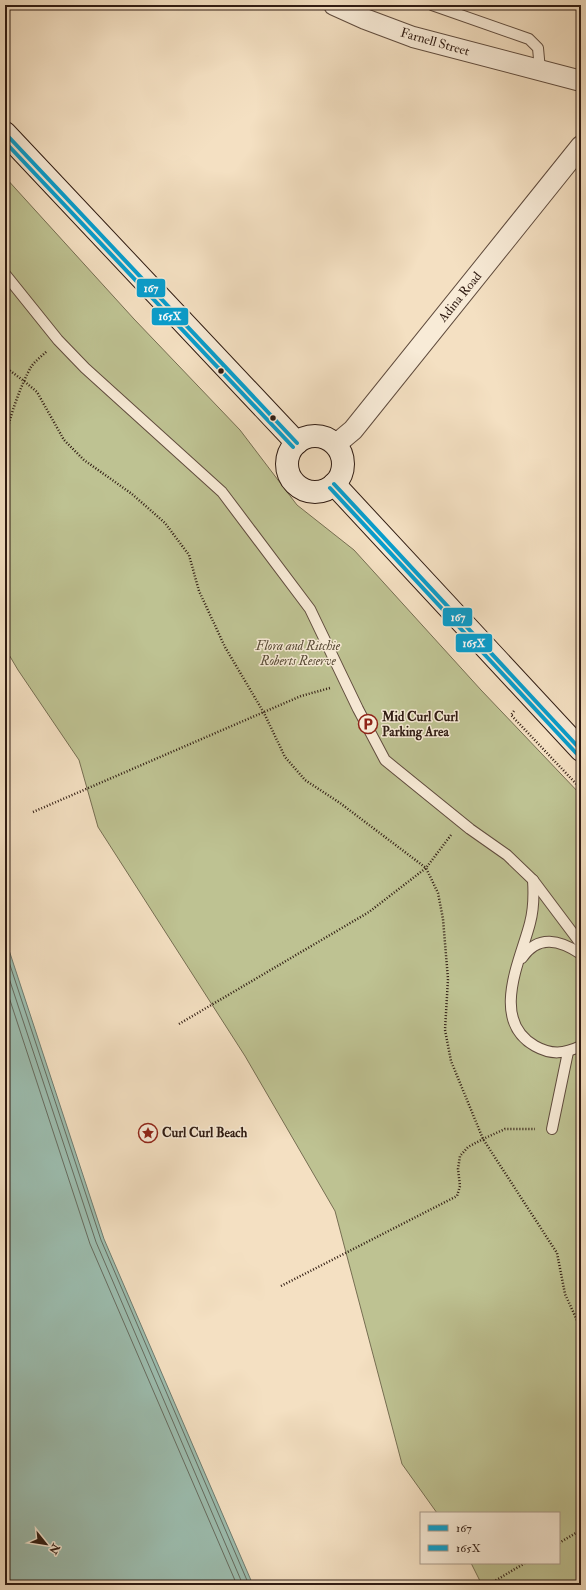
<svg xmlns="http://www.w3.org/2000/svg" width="586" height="1590" font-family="'IM FELL Double Pica',serif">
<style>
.green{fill:#bec292;stroke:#766e52}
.water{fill:#9cbdaf;stroke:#707c70}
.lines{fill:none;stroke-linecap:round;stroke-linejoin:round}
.shore{stroke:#666c60;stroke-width:1}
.lane-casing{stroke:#604c3e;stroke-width:12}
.street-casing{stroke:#604c3e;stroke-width:22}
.secondary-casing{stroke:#2f1b12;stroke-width:24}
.path{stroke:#2f1b12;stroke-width:2.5;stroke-dasharray:1 2;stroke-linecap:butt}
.lane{stroke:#f8ebd7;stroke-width:10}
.street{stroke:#f8ebd7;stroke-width:20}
.secondary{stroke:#f8ebd7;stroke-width:22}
.bus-1-casing{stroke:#f8ebd7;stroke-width:7}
.bus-2-casing{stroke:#f8ebd7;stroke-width:7}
.bus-1{stroke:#079ece;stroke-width:4}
.bus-2{stroke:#079ece;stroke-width:4}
.bus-dot{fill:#2f1b12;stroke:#f8ebd7;stroke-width:1.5}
.labels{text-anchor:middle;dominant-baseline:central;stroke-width:3;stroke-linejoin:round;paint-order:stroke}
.street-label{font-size:13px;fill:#2f1b12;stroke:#f8ebd7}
.park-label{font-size:13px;font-style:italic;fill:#5a4d38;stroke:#f8ebd7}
.poi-label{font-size:13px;font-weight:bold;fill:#2f1b12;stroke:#f8ebd7;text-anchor:start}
.line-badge{stroke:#f8ebd7;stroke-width:1.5}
.badge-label{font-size:11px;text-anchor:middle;font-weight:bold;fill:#fff}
</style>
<rect width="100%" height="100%" fill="#f4e0c2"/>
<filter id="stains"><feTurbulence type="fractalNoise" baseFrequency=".005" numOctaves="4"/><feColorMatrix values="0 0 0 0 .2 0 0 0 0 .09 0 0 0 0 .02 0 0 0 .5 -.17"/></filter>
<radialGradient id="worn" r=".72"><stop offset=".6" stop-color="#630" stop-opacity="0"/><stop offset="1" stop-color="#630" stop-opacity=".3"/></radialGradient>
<polygon class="green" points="5,177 134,319 240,430 297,505 354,550 481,690 581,795 581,1585 482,1585 471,1563 559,1563 559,1513 437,1513 402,1464 335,1211 245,1056 98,827 79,760 18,670 5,648"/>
<polygon class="water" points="5,938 104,1239 253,1585 5,1585"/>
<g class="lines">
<g class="shore">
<polyline points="5,950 101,1240 249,1585"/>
<polyline points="5,966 96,1242 243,1585"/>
<polyline points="5,985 90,1244 237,1585"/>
</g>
<defs>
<g id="lane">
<polyline points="432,5 529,39 538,48 540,70"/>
<polyline points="5,274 58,340 85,368 222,492 310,609 358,709 385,760 470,829 507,855 533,880 581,944"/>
<path d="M533 880C534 895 534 908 530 923 521 959 489 1020 535 1046 551 1055 564 1054 581 1046"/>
<path d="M522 958C538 934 560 940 581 954"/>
<polyline points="552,1129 568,1052"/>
</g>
<g id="street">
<polyline points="334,5 365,19 413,37 581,81"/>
<polyline points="335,445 353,430 581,146"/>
</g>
<g id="secondary">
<polyline points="5,133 297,443"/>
<circle cx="315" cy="464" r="28"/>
<polyline points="334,484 581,750"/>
</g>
</defs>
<use href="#lane" class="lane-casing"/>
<use href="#street" class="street-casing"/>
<use href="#secondary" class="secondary-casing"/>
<g class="path">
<polyline points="5,367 24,381 37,392 64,440 84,460 132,494 165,523 189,555 199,591 225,647 264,713 285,757 305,780 340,803 426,868 438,893 443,919 448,979 445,1030 451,1061 483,1139 557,1253 565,1294 581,1329"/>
<path d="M5 441C8 421 21 384 31 367 35 361 42 356 47 351"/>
<polyline points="514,711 511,715 581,789"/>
<polyline points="33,812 301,696 330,688"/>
<polyline points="179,1024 369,912 426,868 451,835"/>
<polyline points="281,1286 457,1196 460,1186 458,1169 460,1156 468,1147 483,1139 505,1129 535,1129"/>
<polyline points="559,1543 581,1530"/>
<polyline points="488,1585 525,1563"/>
</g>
<use href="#lane" class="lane"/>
<use href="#street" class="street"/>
<use href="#secondary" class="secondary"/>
<defs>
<g id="bus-1">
<polyline points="5,133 297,443"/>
<polyline points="334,484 581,750"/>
</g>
<g id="bus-2">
<polyline points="5,142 293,447"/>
<polyline points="330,488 577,754"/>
</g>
</defs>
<use href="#bus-1" class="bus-1-casing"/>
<use href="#bus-2" class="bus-2-casing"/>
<use href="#bus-1" class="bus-1"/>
<use href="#bus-2" class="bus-2"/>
</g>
<defs>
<symbol id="parking-ring" viewBox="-11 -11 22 22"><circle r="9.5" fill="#f8ebd7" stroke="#8f2418" stroke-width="1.5"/><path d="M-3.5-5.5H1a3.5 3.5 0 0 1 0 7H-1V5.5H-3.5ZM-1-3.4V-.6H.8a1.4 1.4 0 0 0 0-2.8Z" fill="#8f2418"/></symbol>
<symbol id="sight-ring" viewBox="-11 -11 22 22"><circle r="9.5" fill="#f8ebd7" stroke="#8f2418" stroke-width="1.5"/><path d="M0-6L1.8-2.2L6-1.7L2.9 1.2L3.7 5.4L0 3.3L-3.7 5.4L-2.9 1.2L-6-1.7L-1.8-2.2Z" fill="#8f2418"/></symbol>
</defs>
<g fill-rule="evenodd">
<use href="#parking-ring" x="357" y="713" width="22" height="22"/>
<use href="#sight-ring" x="137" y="1122" width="22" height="22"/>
</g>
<g class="bus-dot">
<circle cx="221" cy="371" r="3.5"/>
<circle cx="273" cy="418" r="3.5"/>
</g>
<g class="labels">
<g class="street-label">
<text transform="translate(435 42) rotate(16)">Farnell Street</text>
<text transform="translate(460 297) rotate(-51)">Adina Road</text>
</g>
<g class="park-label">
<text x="298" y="646">Flora and Ritchie<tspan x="298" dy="15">Roberts Reserve</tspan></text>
</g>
<g class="poi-label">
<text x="382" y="717">Mid Curl Curl<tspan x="382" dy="15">Parking Area</tspan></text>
<text x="162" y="1133">Curl Curl Beach</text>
</g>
</g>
<g class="line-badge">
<rect x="136" y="278" width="30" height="20" rx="4" fill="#079ece"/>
<rect x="151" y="307" width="38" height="19" rx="4" fill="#079ece"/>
<rect x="442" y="607" width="31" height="20" rx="4" fill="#079ece"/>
<rect x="455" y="633" width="38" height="20" rx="4" fill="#079ece"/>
</g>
<g class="badge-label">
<text x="151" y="292">167</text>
<text x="170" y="320">165X</text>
<text x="458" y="621">167</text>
<text x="474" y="647">165X</text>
</g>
<rect width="586" height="1590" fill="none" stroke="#f4e0c2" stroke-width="20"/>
<rect x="6" y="6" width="574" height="1578" fill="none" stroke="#2f1b12" stroke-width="2"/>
<rect x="10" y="10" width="566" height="1570" fill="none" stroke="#2f1b12"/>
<rect x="420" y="1512" width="140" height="52" fill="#f8ebd7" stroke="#a89888"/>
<rect x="428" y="1525" width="20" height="6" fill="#079ece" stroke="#a89888"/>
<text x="456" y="1532" font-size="12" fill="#2f1b12">167</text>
<rect x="428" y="1545" width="20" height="6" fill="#079ece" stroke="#a89888"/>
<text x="456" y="1552" font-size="12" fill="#2f1b12">165X</text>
<g transform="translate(46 1544) rotate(120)" stroke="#f8ebd7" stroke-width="3" paint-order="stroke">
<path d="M0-3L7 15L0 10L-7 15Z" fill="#2f1b12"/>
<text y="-6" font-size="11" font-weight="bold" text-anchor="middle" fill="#2f1b12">N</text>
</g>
<rect width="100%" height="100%" filter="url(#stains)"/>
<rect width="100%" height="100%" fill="url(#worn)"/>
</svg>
